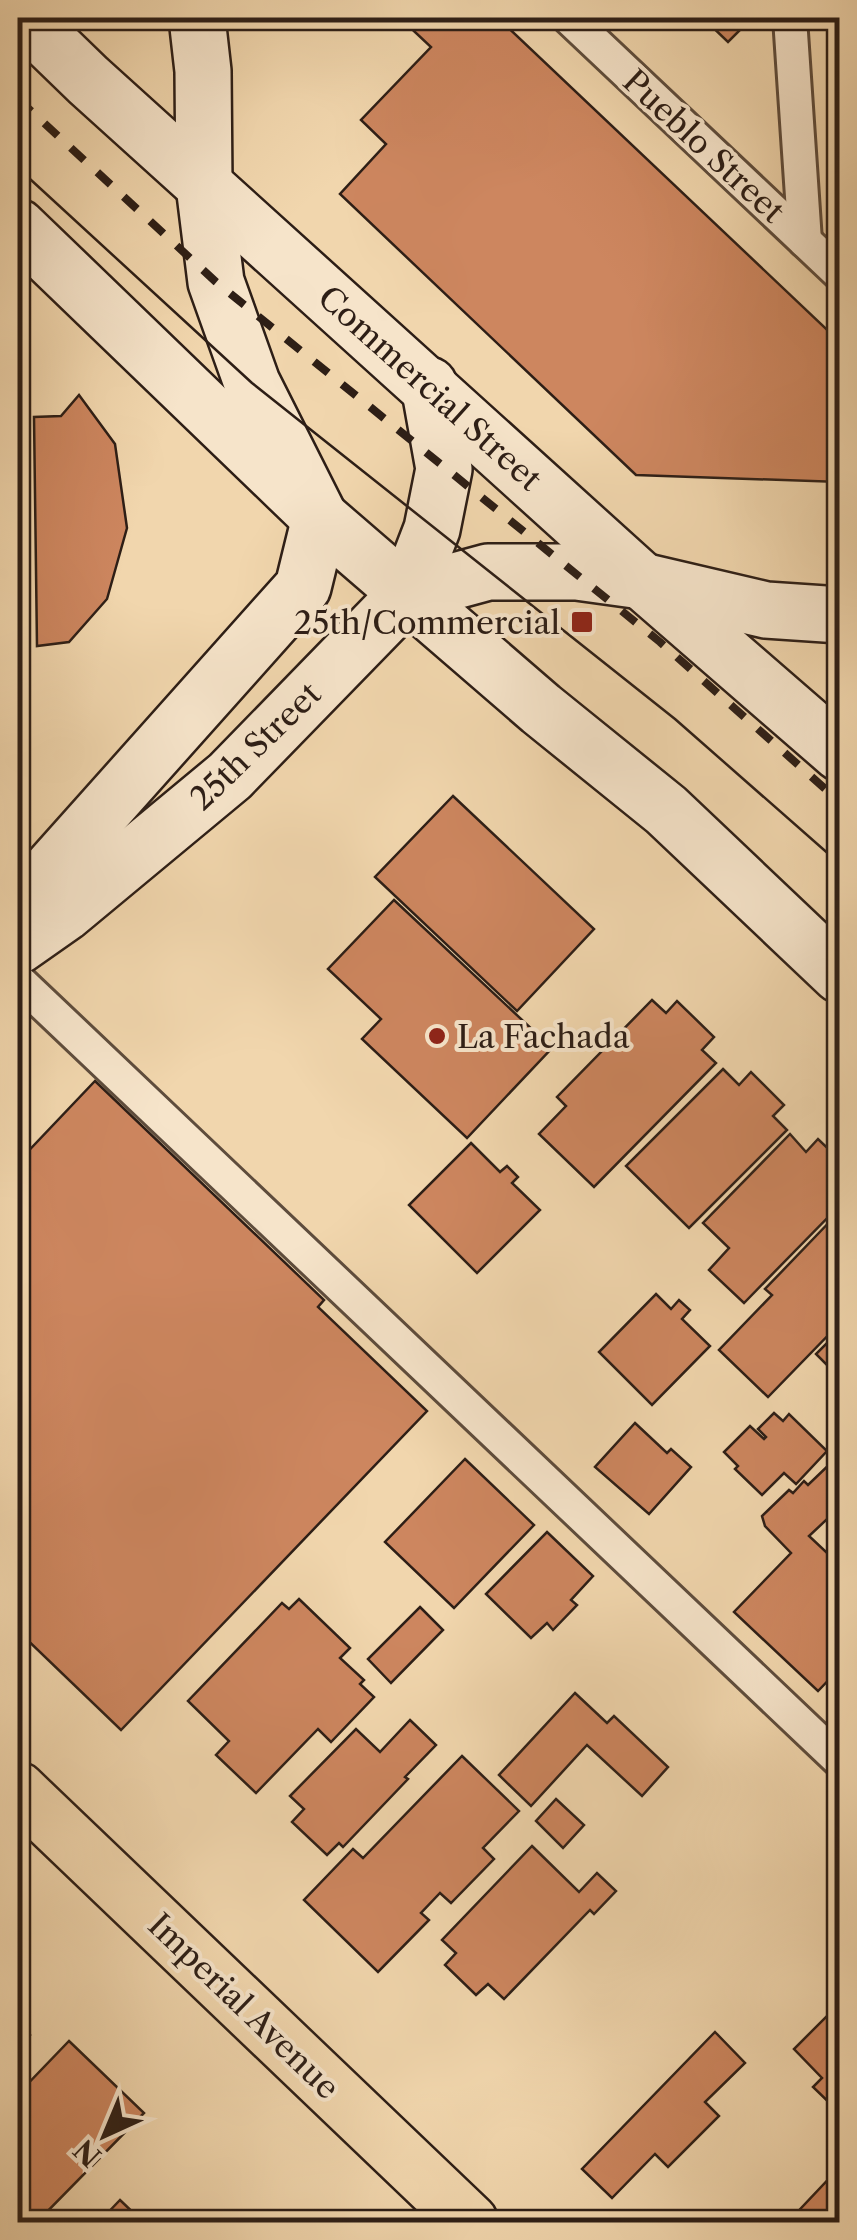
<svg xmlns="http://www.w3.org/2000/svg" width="857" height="2240" font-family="'Libre Caslon Text',serif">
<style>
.building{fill:#cd865f;stroke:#2d1e16;stroke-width:2.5}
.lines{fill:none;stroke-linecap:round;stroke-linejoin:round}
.lane-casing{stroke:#5e4c3c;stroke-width:38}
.secondary-casing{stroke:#2d1e16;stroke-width:60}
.primary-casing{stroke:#2d1e16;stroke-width:60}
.lane{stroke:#f6e4ca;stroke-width:32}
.secondary{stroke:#f6e4ca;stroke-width:55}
.primary{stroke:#f1d6ad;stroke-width:55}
.tram{stroke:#2d1e16;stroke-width:2.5}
.rail{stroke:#2d1e16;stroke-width:8;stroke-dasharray:18 18;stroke-linecap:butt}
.poi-dot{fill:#8f2418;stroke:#f6e4ca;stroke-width:4}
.labels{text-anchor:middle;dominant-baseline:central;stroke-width:8;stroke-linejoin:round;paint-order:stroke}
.street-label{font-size:32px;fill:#2d1e16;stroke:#f6e4ca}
.poi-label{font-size:32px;fill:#2d1e16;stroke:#f6e4ca;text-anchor:end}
</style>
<rect width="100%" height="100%" fill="#f1d6ad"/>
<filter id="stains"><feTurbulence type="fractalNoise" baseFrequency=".002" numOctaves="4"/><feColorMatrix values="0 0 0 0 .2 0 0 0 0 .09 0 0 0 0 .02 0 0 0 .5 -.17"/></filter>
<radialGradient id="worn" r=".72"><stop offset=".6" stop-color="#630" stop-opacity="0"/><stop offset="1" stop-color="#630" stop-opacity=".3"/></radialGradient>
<g class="building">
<polygon points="400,18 498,18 840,342 840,482 636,475 340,194 386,144 361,120 431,47"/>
<polygon points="703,18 752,18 728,42"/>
<polygon points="79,395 115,444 127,528 107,599 69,642 37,646 34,417 61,416"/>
<polygon points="453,796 594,929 517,1011 375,877"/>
<polygon points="394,900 552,1048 467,1138 362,1039 381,1019 328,969"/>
<polygon points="652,1000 666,1013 677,1001 714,1037 702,1050 716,1063 594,1187 539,1134 566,1106 557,1097"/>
<polygon points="723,1069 739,1085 751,1072 784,1105 773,1116 787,1130 689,1228 626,1166"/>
<polygon points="95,1081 324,1300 318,1307 427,1411 121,1730 18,1631 18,1162"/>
<polygon points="790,1134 806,1152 818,1139 840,1160 840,1173 834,1179 840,1184 840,1205 744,1303 709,1270 729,1248 703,1223"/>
<polygon points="471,1143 500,1172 507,1166 518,1177 512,1183 540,1210 477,1273 409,1205"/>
<polygon points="840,1211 840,1323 768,1397 719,1350 772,1295 765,1289"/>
<polygon points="656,1294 671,1309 679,1300 690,1310 682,1319 710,1346 652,1405 599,1352"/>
<polygon points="840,1330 840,1386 831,1379 836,1374 816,1354"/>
<polygon points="774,1413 783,1421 789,1414 827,1451 796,1484 784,1473 762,1495 735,1469 738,1466 724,1452 750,1426 764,1439 766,1437 758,1429"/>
<polygon points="635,1423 667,1453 671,1449 691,1467 649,1514 595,1467"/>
<polygon points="465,1459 534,1525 454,1608 385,1542"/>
<polygon points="834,1460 840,1465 840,1507 809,1536 840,1565 840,1668 818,1691 734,1612 791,1553 765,1526 762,1516 789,1490 793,1493 804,1481 808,1485"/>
<polygon points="547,1532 593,1576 571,1600 577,1605 553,1630 547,1623 531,1638 486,1594"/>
<polygon points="299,1599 350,1648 340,1658 364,1680 360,1684 374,1697 331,1742 318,1729 256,1793 216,1755 229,1741 188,1701 282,1603 289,1609"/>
<polygon points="420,1607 443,1630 391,1683 368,1659"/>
<polygon points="575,1693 607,1723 614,1716 668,1767 642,1796 587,1745 531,1806 499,1775"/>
<polygon points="410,1720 436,1745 405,1777 408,1779 343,1847 339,1843 327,1855 292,1822 304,1809 290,1796 356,1729 380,1752"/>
<polygon points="462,1756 519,1811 483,1848 494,1859 451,1903 440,1893 421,1913 429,1920 378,1972 304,1900 353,1849 363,1858"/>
<polygon points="556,1799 584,1825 563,1848 536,1821"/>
<polygon points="532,1846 579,1892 597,1873 616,1891 594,1914 590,1910 504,1999 488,1984 476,1995 445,1965 456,1953 442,1940"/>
<polygon points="840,2003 840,2113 813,2087 822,2078 794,2049"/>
<polygon points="18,2023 30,2035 18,2048"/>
<polygon points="715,2032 745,2063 705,2102 719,2116 668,2167 655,2154 612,2198 582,2169"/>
<polygon points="69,2041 144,2113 37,2222 18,2222 18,2094"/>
<polygon points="840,2167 840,2222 788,2222"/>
<polygon points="120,2200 143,2222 99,2222"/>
</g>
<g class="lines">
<defs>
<g id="lane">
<polyline points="569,18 840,274"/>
<polyline points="790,18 805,241"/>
<polyline points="18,980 840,1761"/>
</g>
<g id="secondary">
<polyline points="24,18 88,80 642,581 840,753"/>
<polyline points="18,227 320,518 541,709 666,810 840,975"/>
<polyline points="407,594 488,572 577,572 642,581 766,610 840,615"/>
<polyline points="18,921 37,885 303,587 320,518 252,383 216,282 204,185 203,71 197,18"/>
<polyline points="18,946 65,913 230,776 407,594 432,529 444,469 429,385"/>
</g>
<polyline id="primary" points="18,1790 470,2222"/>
</defs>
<use href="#lane" class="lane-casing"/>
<use href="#secondary" class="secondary-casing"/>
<use href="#primary" class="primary-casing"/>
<use href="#lane" class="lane"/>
<use href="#secondary" class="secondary"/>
<use href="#primary" class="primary"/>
<polyline class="tram" points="18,168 252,383 675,719 840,864"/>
<polyline class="rail" points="18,99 216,282 660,642 840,802"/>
</g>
<g class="poi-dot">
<rect x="570" y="610" width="24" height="24" rx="5"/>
<circle cx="437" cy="1036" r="10"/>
</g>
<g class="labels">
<g class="street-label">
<text transform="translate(704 146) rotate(43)">Pueblo Street</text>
<text transform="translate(430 388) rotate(42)">Commercial Street</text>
<text transform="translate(255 746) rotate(-44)">25th Street</text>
<text transform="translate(244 2006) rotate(44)">Imperial Avenue</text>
</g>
<g class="poi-label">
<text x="560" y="622">25th/Commercial</text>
<text x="457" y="1036" text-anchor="start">La Fachada</text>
</g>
</g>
<rect width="857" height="2240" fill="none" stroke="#f1d6ad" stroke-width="60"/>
<rect x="20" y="20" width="817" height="2200" fill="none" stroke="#2d1e16" stroke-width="5"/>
<rect x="30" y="30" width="797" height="2180" fill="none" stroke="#2d1e16" stroke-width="2.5"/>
<g transform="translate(105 2135) rotate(224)" stroke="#f6e4ca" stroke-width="8" paint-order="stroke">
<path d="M0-8L18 38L0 25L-18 38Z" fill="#2d1e16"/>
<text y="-15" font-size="28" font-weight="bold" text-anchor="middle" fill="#2d1e16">N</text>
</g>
<rect width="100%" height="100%" filter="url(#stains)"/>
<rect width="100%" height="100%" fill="url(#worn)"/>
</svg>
